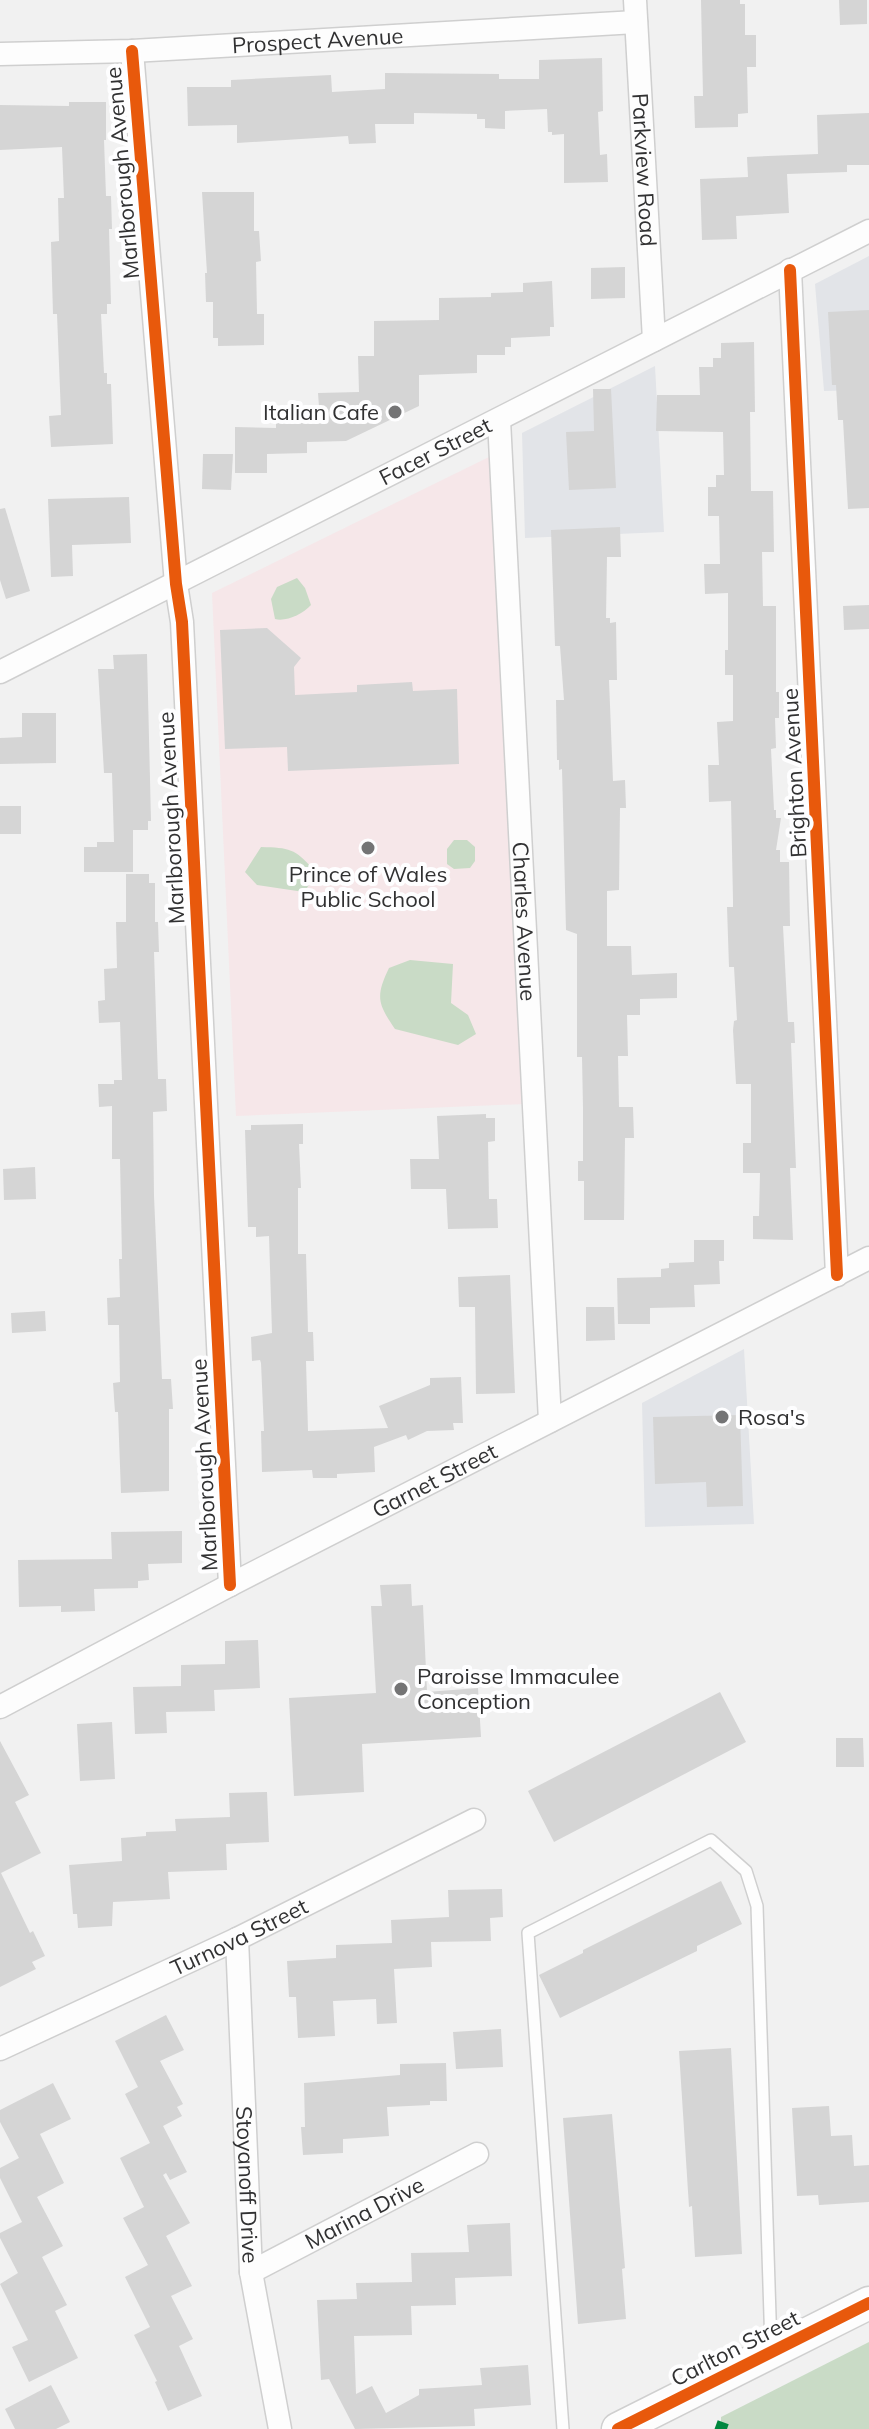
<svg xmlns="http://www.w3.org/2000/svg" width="869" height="2429" font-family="Mulish,sans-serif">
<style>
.built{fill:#e2e4e8}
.industrial{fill:#f6e7e9}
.green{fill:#c9dbc6}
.building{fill:#d5d5d5}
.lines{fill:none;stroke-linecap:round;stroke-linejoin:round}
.service-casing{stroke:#cfcfcf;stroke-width:14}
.minor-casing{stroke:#cfcfcf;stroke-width:25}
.secondary-casing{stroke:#cfcfcf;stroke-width:35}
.service{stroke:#fdfdfd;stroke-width:11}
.minor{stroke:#fdfdfd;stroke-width:22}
.secondary{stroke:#fdfdfd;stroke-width:32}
.quiet{stroke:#00873e;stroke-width:10;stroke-dasharray:20 10;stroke-linecap:butt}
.cycleway-casing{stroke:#fefeff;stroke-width:17}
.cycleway{stroke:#e8590c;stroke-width:12}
.poi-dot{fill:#747475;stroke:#fefeff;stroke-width:3}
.labels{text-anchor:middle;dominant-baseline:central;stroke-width:8;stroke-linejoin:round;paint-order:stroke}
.street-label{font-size:22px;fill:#313132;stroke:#fefeff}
.poi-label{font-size:22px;fill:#313132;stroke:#fefeff;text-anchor:start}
</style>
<rect width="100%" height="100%" fill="#f1f1f1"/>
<g class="built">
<polygon points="869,256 869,390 824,391 815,284"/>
<polygon points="655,366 664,532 525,538 522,433"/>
<polygon points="744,1349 754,1524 645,1527 642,1403"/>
</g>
<polygon class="industrial" points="491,456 525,1104 236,1116 212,593"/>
<g class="green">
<path d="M297 578 305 588 311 605C303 614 286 622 275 619L271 599 277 587Z"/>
<polygon points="454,840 467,840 475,847 475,861 470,868 454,869 447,864 447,849"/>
<path d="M261 847C290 848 294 848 314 870V878L304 892 257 885 245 872Z"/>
<path d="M410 960 453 964 451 1003 468 1015 476 1034 458 1045 395 1029C378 1004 375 997 389 968Z"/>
<polygon points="869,2342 869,2429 721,2429 721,2417"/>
</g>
<g class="building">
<polygon points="701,0 740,0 740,4 745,4 745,35 756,35 756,67 747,67 748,113 738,114 738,127 695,128 694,96 703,96"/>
<polygon points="839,0 867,0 867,24 840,25"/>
<polygon points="602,58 603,111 598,112 600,155 607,154 608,182 564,183 564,134 552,135 552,132 548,132 547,109 505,111 505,129 485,128 485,119 477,119 477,114 414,113 414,124 375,124 376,143 349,144 348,136 237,143 237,125 188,126 187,87 231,87 231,80 331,75 332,92 385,89 385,73 499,74 499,79 539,79 539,60"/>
<polygon points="69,102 106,102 106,140 104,140 106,196 111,196 112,229 109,229 111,304 107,304 107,314 101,314 104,373 107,373 107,384 111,384 113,444 51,447 49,416 61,415 57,314 53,314 51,242 59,241 58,198 64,198 62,147 0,150 0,105 69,106"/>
<polygon points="869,113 869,165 847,165 847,172 787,174 789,213 736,216 737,239 702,240 700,179 748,177 747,157 818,154 817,115"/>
<polygon points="202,192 254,192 254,231 259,231 261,261 256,262 257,314 264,314 264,345 218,346 218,338 213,338 213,302 206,302 205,273 207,273"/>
<polygon points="625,267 625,298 591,299 591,268"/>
<polygon points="552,281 554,327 550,327 550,336 511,338 511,347 505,347 505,355 477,355 477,373 419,375 419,406 346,441 307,442 307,453 267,454 267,473 235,473 235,427 276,428 276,407 319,407 318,393 359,392 358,356 374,356 374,321 439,320 439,298 491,297 491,293 523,292 523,283"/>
<polygon points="869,310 869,508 848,509 843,420 838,420 836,385 832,385 828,312"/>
<polygon points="754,342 755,412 750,412 751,491 773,491 774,552 762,552 763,606 776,606 776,692 779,692 779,718 775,718 776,748 771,749 774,810 776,810 776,818 781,818 776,850 780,850 780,862 789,862 790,926 783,926 788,1022 794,1022 795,1043 791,1043 796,1168 790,1168 793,1240 753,1239 753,1216 759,1216 760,1173 743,1173 743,1143 751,1143 751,1084 736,1084 733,1030 734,1021 737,1020 734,967 729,967 727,907 733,907 733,900 731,801 709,802 708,765 719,765 717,722 733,721 733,675 725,675 725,650 728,650 728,593 705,594 704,564 720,564 719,516 708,516 708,487 716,487 716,475 724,475 723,432 656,431 657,395 700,395 699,367 713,367 713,358 721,358 721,343"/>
<polygon points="593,389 611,389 616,488 569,490 566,432 594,431"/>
<polygon points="203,454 233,454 231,490 202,489"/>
<polygon points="129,497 131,543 72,545 73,576 51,577 48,499"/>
<polygon points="5,508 30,591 6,599 0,580 0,509"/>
<polygon points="620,527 621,557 607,557 606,618 610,618 610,623 616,622 617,680 609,680 613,781 625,780 626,808 620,808 619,890 607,891 607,946 631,946 632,975 677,973 677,998 640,999 640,1015 627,1015 628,1056 618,1056 619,1107 633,1107 634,1138 625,1138 624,1220 584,1220 584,1181 578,1181 578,1161 583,1161 583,1108 582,1057 577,1057 577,934 566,930 562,769 559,770 559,760 557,760 556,700 564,700 560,646 555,646 551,530"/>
<polygon points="869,605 869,629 844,630 843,606"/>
<polygon points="267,628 301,658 294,667 295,695 357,692 357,685 412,682 413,691 457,689 459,764 288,771 287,747 225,749 220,630"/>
<polygon points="147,654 151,821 148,821 148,830 133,830 133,872 84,872 84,847 97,847 97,842 114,842 112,773 104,773 98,669 114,669 113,655"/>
<polygon points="22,713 56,713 56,763 0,764 0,738 22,737"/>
<rect x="0" y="806" width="21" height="28"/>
<polygon points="126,874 149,874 149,883 155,883 155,922 158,922 159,952 154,952 158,1079 166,1079 167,1111 153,1112 154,1196 162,1379 171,1379 173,1409 169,1409 169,1491 121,1493 118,1412 115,1412 113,1383 120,1382 119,1325 108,1325 107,1298 120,1297 119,1259 122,1259 120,1159 112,1159 112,1106 99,1107 98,1084 114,1084 114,1080 122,1080 120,1022 99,1023 98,1001 105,1000 104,969 117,968 116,922 126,922"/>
<polygon points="486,1114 486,1118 495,1118 495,1141 488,1142 489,1199 497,1199 498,1228 448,1229 446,1189 411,1189 410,1159 439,1159 437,1116"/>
<polygon points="303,1124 303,1144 299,1144 301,1188 298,1188 298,1254 306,1254 308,1332 313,1332 314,1361 306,1361 308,1431 388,1428 379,1406 430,1385 430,1378 461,1377 463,1423 453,1423 454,1430 427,1431 408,1440 406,1435 374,1447 375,1472 337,1474 337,1478 313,1478 312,1470 262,1472 261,1431 264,1431 261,1363 260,1360 252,1361 251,1337 272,1333 269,1236 256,1237 256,1227 248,1227 245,1130 251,1130 251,1125"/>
<polygon points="35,1167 36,1199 4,1200 3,1169"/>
<polygon points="694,1240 724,1240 724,1261 719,1261 720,1284 694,1285 695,1307 650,1308 650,1324 618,1324 617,1278 661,1277 661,1269 669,1268 669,1263 694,1262"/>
<polygon points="510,1275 515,1393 476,1394 475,1307 459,1307 458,1277"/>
<polygon points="586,1307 614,1307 615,1340 586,1341"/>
<polygon points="45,1311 46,1331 12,1333 11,1313"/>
<polygon points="740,1415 743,1506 707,1507 706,1482 655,1484 653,1417"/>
<polygon points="182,1531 182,1563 148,1564 149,1580 138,1581 138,1588 94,1589 95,1611 61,1612 61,1606 19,1607 18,1560 112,1559 111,1532"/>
<polygon points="411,1584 412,1606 423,1605 427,1692 478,1688 481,1737 362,1744 364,1792 294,1796 289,1698 376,1693 371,1606 382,1606 380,1585"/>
<polygon points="258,1640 260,1688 214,1690 215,1711 166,1712 167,1733 135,1734 133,1687 181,1686 181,1665 225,1664 225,1641"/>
<polygon points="720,1692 746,1742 554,1842 528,1791"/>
<polygon points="112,1722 115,1779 80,1781 77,1724"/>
<polygon points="836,1738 863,1738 864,1767 836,1767"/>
<polygon points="0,1741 29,1795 15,1802 41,1853 1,1873 30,1933 33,1931 45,1956 32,1962 36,1969 0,1987"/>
<polygon points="267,1792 269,1842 226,1844 227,1870 168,1872 170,1899 113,1902 112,1926 78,1928 77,1914 73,1914 69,1865 122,1861 121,1838 146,1836 146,1832 176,1831 175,1819 230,1817 229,1793"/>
<polygon points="721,1881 742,1924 697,1946 697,1951 560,2018 539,1975 583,1953 583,1950"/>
<polygon points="502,1889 503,1917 490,1918 491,1941 431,1942 432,1967 394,1969 397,2023 377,2024 376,1999 333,2001 335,2036 298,2038 296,1997 289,1997 287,1961 336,1958 336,1945 392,1943 391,1920 449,1917 448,1890"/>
<polygon points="166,2015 184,2050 160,2061 183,2104 177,2107 182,2116 163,2126 187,2172 170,2180 166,2173 163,2175 190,2223 166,2236 192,2286 171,2296 193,2339 179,2346 202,2396 168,2411 155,2382 157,2381 134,2335 150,2327 125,2277 148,2265 123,2218 144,2207 120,2158 150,2143 125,2094 138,2087 115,2041"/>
<polygon points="501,2029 503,2067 456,2069 453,2032"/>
<polygon points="731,2048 742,2254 695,2257 692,2206 689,2207 679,2051"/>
<polygon points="446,2063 447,2101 430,2101 430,2105 387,2107 389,2136 343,2139 343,2153 303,2155 301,2127 305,2127 304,2083 400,2075 400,2064"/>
<polygon points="53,2083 71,2119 40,2134 64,2183 37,2197 63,2246 42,2257 67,2305 55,2311 78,2358 29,2382 12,2347 28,2340 0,2284 18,2273 0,2238 0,2233 22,2222 0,2178 0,2168 19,2158 0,2122 0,2110"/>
<polygon points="829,2106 831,2136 852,2135 854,2166 869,2165 869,2202 819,2205 818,2195 797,2196 792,2108"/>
<polygon points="612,2114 625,2268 622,2269 626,2319 578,2324 563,2118"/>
<polygon points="510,2223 512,2276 455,2278 456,2305 411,2306 412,2335 354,2336 356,2394 372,2386 386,2413 419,2395 419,2389 482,2385 480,2368 528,2365 531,2405 474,2409 475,2426 355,2429 329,2379 321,2380 317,2300 357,2299 356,2283 412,2282 411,2253 469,2252 467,2225"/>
<polygon points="51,2385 70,2422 56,2429 15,2429 5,2409"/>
</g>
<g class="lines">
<defs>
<polyline id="service" points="563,2429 528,1933 711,1840 746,1871 757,1906 771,2348"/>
<g id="minor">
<path id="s1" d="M635 0 654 340"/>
<polyline points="132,51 176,584 182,622 230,1585"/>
<path id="s2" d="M0 54 132 51 636 22"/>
<polyline points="790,270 837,1275"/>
<path id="s3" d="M499 420 550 1421"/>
<path id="s4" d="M0 672 869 231"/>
<path id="s5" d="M0 1707 230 1585 869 1258"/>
<path id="s6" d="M237 1939 251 2272 280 2429"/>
<path id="s7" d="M0 2049 237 1939 474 1820"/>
<path id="s8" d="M251 2272 477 2154"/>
</g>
<polyline id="secondary" points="618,2429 869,2303"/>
</defs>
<use href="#service" class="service-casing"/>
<use href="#minor" class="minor-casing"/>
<use href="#secondary" class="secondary-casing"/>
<use href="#service" class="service"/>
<use href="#minor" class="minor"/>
<use href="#secondary" class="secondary"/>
<polyline class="quiet" points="716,2425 727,2429"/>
<defs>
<g id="cycleway">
<polyline points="132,51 176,584 182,622 230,1585"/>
<polyline points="790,270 837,1275"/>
<polyline points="618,2429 869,2303"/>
</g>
</defs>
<use href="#cycleway" class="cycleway-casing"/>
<use href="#cycleway" class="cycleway"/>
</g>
<g class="poi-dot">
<circle cx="395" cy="412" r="8"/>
<circle cx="368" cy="848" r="8"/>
<circle cx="722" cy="1417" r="8"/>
<circle cx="401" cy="1689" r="8"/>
</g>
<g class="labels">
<g class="street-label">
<text stroke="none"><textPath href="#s2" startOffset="318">Prospect Avenue</textPath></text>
<text stroke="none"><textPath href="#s1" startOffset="170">Parkview Road</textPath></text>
<text transform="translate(122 173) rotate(-95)">Marlborough Avenue</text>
<text stroke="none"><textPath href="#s4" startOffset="488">Facer Street</textPath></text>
<text transform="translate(794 773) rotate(-93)">Brighton Avenue</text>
<text transform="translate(171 818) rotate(-93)">Marlborough Avenue</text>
<text stroke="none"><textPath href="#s3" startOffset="502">Charles Avenue</textPath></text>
<text transform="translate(204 1465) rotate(-93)">Marlborough Avenue</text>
<text stroke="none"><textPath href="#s5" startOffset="490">Garnet Street</textPath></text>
<text stroke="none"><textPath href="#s7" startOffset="264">Turnova Street</textPath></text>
<text stroke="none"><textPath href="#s6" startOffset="246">Stoyanoff Drive</textPath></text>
<text stroke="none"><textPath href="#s8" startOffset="128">Marina Drive</textPath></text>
<text transform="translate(735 2348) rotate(-27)">Carlton Street</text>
</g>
<g class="poi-label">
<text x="379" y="412" text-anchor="end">Italian Cafe</text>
<text x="368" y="874" text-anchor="middle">Prince of Wales<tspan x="368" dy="25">Public School</tspan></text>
<text x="738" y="1417">Rosa's</text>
<text x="417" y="1676">Paroisse Immaculee<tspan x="417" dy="25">Conception</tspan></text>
</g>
</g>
</svg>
